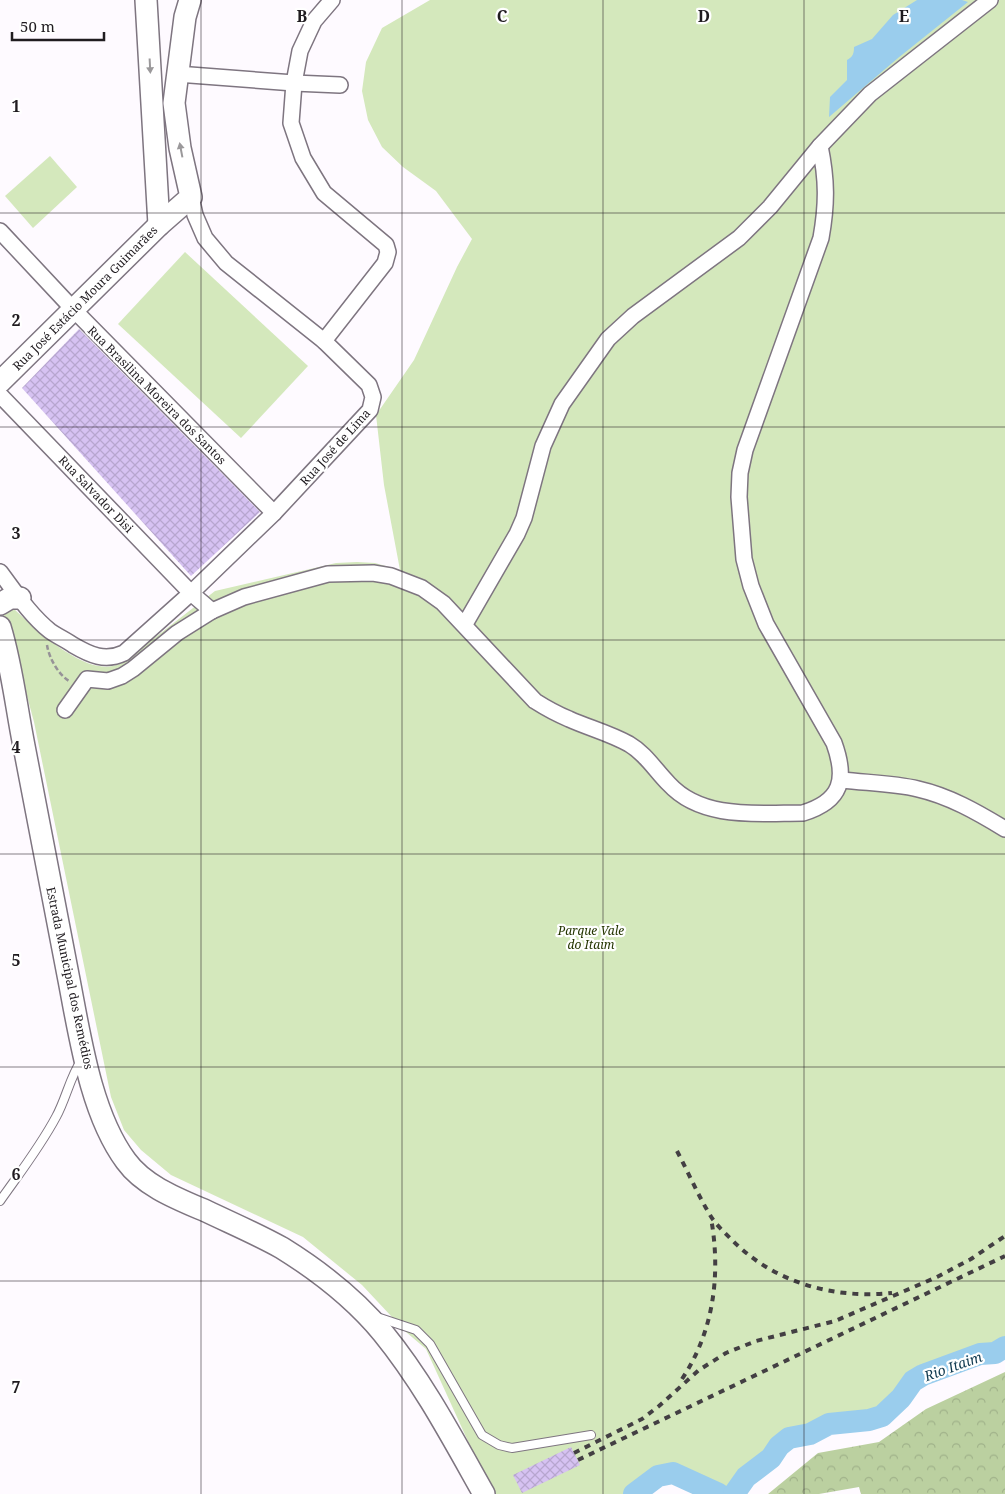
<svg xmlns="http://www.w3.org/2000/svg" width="1005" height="1494" font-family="'Noto Serif',serif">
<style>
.forest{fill:url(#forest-crowns)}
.green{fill:#d4e8bc}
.water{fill:#9acded}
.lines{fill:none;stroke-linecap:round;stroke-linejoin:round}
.river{stroke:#9acded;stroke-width:22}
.building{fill:url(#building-cross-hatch)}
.lane-casing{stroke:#7e7580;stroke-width:10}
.street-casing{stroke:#7e7580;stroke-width:18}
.secondary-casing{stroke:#7e7580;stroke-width:24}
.path{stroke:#969297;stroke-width:2.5;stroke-dasharray:5 2.5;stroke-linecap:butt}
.lane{stroke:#fff;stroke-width:8}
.street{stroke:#fff;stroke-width:15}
.secondary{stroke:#fff;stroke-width:21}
.rail{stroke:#433f43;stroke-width:4;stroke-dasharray:6 6;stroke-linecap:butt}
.oneway{fill:#9b999b}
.grid{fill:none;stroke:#201c20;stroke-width:1;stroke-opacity:0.55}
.labels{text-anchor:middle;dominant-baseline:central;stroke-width:4.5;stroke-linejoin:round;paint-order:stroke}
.street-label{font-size:12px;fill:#201c20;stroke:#fff}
.park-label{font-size:12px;font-style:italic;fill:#243500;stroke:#fff}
.water-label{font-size:14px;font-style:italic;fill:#103a50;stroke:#fff}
.grid-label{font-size:16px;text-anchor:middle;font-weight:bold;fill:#201c20;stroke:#fff;stroke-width:4.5;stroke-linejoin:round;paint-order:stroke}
</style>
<defs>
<pattern id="forest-crowns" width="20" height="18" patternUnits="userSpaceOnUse" patternTransform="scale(1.25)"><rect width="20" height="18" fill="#bbd0a0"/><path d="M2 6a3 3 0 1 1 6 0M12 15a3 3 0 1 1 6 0" fill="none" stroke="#a0b28a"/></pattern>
<pattern id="building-cross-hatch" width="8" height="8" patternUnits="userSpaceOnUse" patternTransform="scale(1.25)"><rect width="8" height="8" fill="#d6c2f2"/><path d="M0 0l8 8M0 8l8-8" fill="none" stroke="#b7a6cf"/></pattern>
</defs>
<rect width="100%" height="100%" fill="#fefaff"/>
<polygon class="forest" points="1005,1372 1005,1494 861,1494 859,1487 819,1494 768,1494 818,1453 879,1442 926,1409"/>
<g class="green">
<path d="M430 0H1005V1347L995 1353 913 1381 901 1398 882 1416 829 1424 790 1438 728 1494H719L689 1479 658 1476 634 1494H492L426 1349 406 1332 362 1285 303 1237 171 1175 141 1150 124 1130 111 1097 34 722 14 648 3 615 13 608C33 627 71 662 99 666 107 668 114 666 122 663L215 591 336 563 357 562 375 563 400 570 384 485 376 415 414 360 457 267 472 239 436 191 403 167 382 147 368 120 362 91 366 62 382 28Z"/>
<polygon points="50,156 77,187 33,228 5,196"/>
<polygon points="185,252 308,366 241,438 118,324"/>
</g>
<path class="water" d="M917 0H962L968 2 898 58 829 117 830 97 847 80V60C853 57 854 53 854 47L872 39 893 15Z"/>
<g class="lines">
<g class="river">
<polyline points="634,1494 658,1476 673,1473 719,1494"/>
<polyline points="734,1494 746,1477 771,1458 779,1446 789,1438 810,1434 829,1424 869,1420 882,1416 901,1398 913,1381 923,1375 980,1354 995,1353 1005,1347"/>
</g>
</g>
<g class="building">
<polygon points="79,329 260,512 191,576 22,388"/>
<polygon points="571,1447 580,1465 522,1493 513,1475"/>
</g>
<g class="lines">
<defs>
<g id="lane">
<path d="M0 1201C19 1174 40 1147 56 1117 66 1099 70 1077 81 1061"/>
<polyline points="377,1317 416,1330 430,1344 482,1435 499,1445 512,1448 591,1435"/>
</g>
<g id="street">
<polyline points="177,74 294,83 340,85"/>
<polyline points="820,146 870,94 990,0"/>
<polyline points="0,231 73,309 274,513"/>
<polyline points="324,341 385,263 388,252 386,245 324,193 303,158 291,123 294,83 300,51 314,21 332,0"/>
<path d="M0 395 191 593 212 611 244 597 328 574 373 573 391 576 422 588 443 603 535 701C546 708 557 714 569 719 589 728 609 733 629 744 646 754 655 770 669 784 702 820 758 813 803 813 842 801 847 779 834 743L766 624 751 586 744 559 739 497 740 473 745 450 821 238C827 204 827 180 820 146L770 207 739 238 633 316 608 339 562 404 543 446 524 518 517 534 465 624"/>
<path d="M0 572C15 592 30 615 50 631 57 636 66 640 73 645 90 655 105 662 124 653L191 593 274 513 370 410 373 397 369 385 324 341 226 263 205 238 195 215 191 197"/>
<polyline points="65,710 87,679 108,681 122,676 133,669 177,633 212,611"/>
<path d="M842 780C867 783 893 783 918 789 949 796 977 812 1005 829"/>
</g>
<g id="secondary">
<polyline points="146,0 159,225"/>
<polyline points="0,382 159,225 191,197 180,148 174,103 185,17 190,0"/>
<polyline points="0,604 10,598 20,598"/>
<path d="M0 627C12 666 16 706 24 746 39 824 54 902 69 980 80 1037 91 1114 126 1161 144 1186 178 1199 206 1211 231 1223 257 1234 282 1248 319 1271 355 1299 383 1333 423 1382 453 1439 484 1494"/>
</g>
</defs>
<use href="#lane" class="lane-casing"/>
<use href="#street" class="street-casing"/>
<use href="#secondary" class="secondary-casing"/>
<path class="path" d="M47 645C49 658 58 674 69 681"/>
<use href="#lane" class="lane"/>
<use href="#street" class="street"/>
<use href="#secondary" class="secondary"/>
<g class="rail">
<path d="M677 1151C688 1172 698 1195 710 1215 716 1225 725 1233 733 1241 775 1283 834 1299 892 1293"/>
<path d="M682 1379C714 1331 721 1274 711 1218"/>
<polyline points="574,1453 642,1419 659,1406 699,1370 726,1353 756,1341 835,1321 937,1277 971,1259 1005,1236"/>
<polyline points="578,1460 1005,1256"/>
</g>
</g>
<defs><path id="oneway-solid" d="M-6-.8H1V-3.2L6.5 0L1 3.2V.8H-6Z" transform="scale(1.25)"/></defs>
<g class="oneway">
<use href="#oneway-solid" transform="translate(150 66) rotate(87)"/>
<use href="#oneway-solid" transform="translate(181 150) rotate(-101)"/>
</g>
<path class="grid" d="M201 0V1494M402 0V1494M603 0V1494M804 0V1494M0 213H1005M0 427H1005M0 640H1005M0 854H1005M0 1067H1005M0 1281H1005"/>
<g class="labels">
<g class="street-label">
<text transform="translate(85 298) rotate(-45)">Rua José Estácio Moura Guimarães</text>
<text transform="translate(157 395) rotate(45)">Rua Brasilina Moreira dos Santos</text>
<text transform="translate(335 447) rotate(-48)">Rua José de Lima</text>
<text transform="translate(96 494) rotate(46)">Rua Salvador Disi</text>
<text transform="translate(70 978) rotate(78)">Estrada Municipal dos Remédios</text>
</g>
<g class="park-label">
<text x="591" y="930">Parque Vale<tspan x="591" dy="14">do Itaim</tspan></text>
</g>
<g class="water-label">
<text transform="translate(953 1366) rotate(-20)">Rio Itaim</text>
</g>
</g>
<g class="grid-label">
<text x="302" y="22">B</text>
<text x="502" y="22">C</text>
<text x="704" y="22">D</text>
<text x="904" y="22">E</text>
<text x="16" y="112">1</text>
<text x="16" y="326">2</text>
<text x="16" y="539">3</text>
<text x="16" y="753">4</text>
<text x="16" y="966">5</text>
<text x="16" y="1180">6</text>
<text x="16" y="1393">7</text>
</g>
<path d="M12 32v8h92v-8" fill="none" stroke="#201c20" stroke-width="2.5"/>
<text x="20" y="32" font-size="15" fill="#201c20" stroke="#ffffff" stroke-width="4" paint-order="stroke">50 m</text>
</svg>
